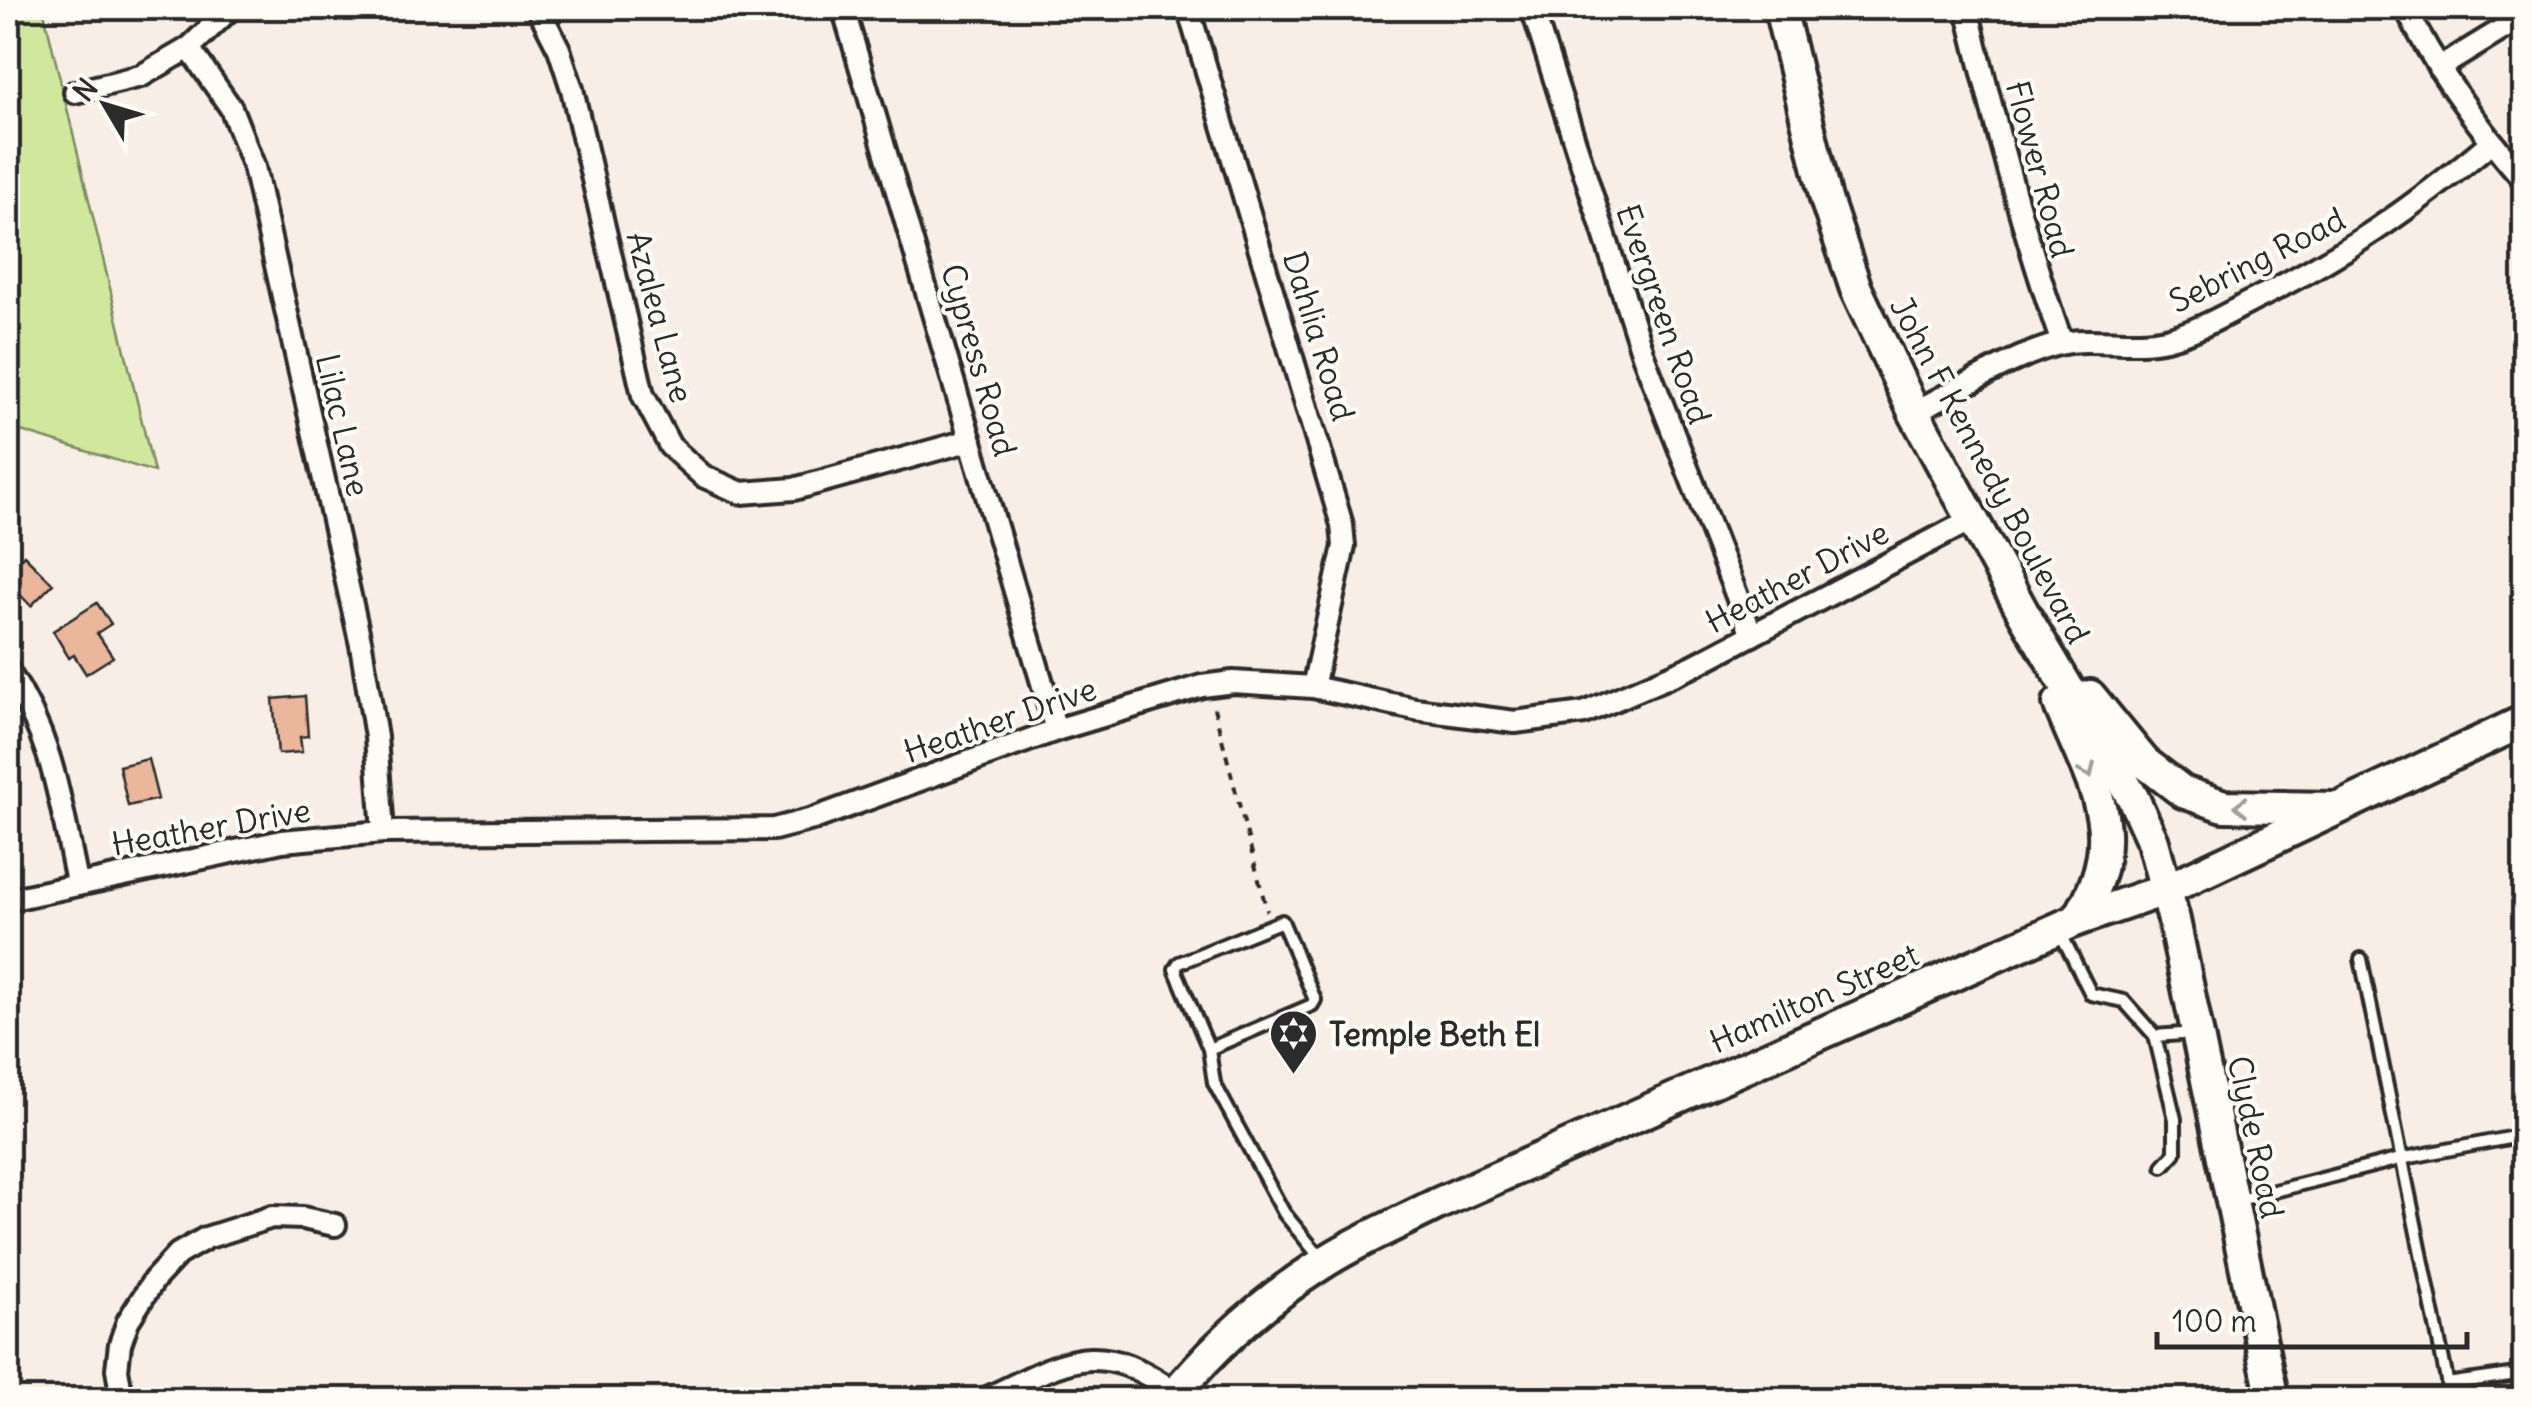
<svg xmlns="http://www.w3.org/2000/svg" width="2532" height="1407" font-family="Delius,sans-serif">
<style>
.green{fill:#cfe89e;stroke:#7d8a64;stroke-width:2.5}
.building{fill:#eab69c;stroke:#2b2b2b;stroke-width:2.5}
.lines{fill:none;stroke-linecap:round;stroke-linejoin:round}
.lane-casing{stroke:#2b2b2b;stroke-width:18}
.street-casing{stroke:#2b2b2b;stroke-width:28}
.secondary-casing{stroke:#2b2b2b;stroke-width:38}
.path{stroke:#2b2b2b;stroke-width:4;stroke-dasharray:8 8;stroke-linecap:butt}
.lane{stroke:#fdfcf7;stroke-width:10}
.street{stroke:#fdfcf7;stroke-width:20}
.secondary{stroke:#fdfcf7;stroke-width:30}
.oneway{stroke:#9e9e9b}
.labels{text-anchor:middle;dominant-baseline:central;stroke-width:8;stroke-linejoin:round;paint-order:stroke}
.street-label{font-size:32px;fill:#2b2b2b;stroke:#fdfcf7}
.poi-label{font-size:32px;font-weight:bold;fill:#2b2b2b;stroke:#fdfcf7;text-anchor:start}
</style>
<rect width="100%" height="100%" fill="#f9eee5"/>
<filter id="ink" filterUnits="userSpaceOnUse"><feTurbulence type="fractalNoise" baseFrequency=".01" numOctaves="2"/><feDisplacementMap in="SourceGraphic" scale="20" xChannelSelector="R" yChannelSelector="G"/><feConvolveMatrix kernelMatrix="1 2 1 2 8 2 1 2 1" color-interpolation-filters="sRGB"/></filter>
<g filter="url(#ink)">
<polygon class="green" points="8,8 43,8 154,472 8,427"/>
<g class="building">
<polygon points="24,555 53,584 31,606 8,582 8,571"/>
<polygon points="97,603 111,624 97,633 113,657 86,674 74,655 69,658 53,631"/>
<polygon points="305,696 308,736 300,737 302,752 278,754 273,699"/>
<polygon points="148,759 158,799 128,806 119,766"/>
</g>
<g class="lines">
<defs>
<g id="lane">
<polyline points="2061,934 2091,994 2124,1001 2155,1036 2195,1033"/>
<polyline points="2361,959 2451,1400"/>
<polyline points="2155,1036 2175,1119 2175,1153 2163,1166"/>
<polyline points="1209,1049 1312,1005 1315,1000 1282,921 1179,963 1175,969 1209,1049 1214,1083 1284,1213 1323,1261"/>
<polyline points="2235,1201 2400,1159 2524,1135"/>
<polyline points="2447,1384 2524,1373"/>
</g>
<g id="street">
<polyline points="538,8 559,49 572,89 643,395 670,446 703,476 741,493 794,489 971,440"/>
<polyline points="843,8 1056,730"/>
<polyline points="1188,8 1342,525 1344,546 1313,687"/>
<polyline points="1532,8 1643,355 1752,635"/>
<path d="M1967 8C1994 121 2023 233 2062 343"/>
<path d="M2406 8C2436 71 2479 128 2524 180"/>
<polyline points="189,48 231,108 254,167 361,645 376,737 383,832"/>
<polyline points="2439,68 2524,16"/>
<polyline points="75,92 141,76 189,48 231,8"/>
<path d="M1914 412C1957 391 2014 355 2059 344 2093 336 2131 347 2166 339 2196 332 2223 316 2250 302 2342 257 2413 208 2491 142"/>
<path d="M8 671C54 741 60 802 77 882"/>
<polyline points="8,900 282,841 383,832 774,829 813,819 1056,730 1202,686 1233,682 1313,687 1415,709 1515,722 1584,713 1691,667 1973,519"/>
<polyline points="122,1400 117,1369 120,1344 128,1321 154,1280 178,1254 206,1238 272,1217 303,1218 335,1225"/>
<path d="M983 1400C1066 1362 1093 1334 1176 1393"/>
</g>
<g id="secondary">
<polyline points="1780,8 1826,199 1856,289 1914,412 2025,616 2133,798 2153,842 2174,920 2273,1400"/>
<polyline points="2090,696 2144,762 2183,792 2224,806 2335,808"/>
<path d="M2059 703C2092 786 2132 834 2077 920"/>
<path d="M1170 1400C1212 1348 1264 1301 1320 1265 1356 1241 1398 1224 1437 1204L2077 920 2167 889 2524 721"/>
</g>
</defs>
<use href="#lane" class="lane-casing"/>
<use href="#street" class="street-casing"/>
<use href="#secondary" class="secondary-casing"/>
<polyline class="path" points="1214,708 1267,911"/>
<use href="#lane" class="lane"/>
<use href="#street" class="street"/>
<use href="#secondary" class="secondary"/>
</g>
<defs><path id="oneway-chevron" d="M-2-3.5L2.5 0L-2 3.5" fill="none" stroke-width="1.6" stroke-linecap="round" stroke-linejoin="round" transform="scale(2.5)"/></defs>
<g class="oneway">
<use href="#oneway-chevron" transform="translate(2088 771) rotate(65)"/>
<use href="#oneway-chevron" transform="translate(2241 806) rotate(-179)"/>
</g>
</g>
<defs>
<symbol id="synagogue-pin" viewBox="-11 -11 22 30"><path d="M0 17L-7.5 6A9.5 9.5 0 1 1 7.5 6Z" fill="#2b2b2b" stroke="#fdfcf7"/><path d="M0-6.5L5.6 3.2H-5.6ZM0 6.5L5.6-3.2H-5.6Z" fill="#fff"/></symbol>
</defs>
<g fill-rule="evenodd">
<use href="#synagogue-pin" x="1266" y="1006" width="55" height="75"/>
</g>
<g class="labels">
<g class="street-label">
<text transform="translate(2040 169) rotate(75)">Flower Road</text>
<text transform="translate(2257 260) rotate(-27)">Sebring Road</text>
<text transform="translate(1664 314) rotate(71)">Evergreen Road</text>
<text transform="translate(660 317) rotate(75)">Azalea Lane</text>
<text transform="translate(1319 336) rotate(73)">Dahlia Road</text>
<text transform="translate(979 360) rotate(74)">Cypress Road</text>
<text transform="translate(343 425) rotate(77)">Lilac Lane</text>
<text transform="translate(1990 470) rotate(62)">John F Kennedy Boulevard</text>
<text transform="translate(1797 577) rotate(-28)">Heather Drive</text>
<text transform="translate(1000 720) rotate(-19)">Heather Drive</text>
<text transform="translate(211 827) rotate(-10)">Heather Drive</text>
<text transform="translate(1814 998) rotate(-24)">Hamilton Street</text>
<text transform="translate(2256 1137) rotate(78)">Clyde Road</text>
</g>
<g class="poi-label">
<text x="1329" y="1034">Temple Beth El</text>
</g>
</g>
<rect width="2532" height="1407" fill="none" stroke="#fdfcf7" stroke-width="40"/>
<rect x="20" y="20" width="2492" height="1367" fill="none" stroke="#2b2b2b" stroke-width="4" filter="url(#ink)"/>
<g transform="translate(105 105) rotate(308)" stroke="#fdfcf7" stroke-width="8" paint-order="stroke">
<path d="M0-8L18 38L0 25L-18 38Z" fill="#2b2b2b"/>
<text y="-15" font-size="28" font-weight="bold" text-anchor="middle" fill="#2b2b2b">N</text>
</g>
<path d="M2157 1332v15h310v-15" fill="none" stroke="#2b2b2b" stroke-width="5"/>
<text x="2172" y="1332" font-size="30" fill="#2b2b2b" stroke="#fdfcf7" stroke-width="8" paint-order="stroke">100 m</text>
</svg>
